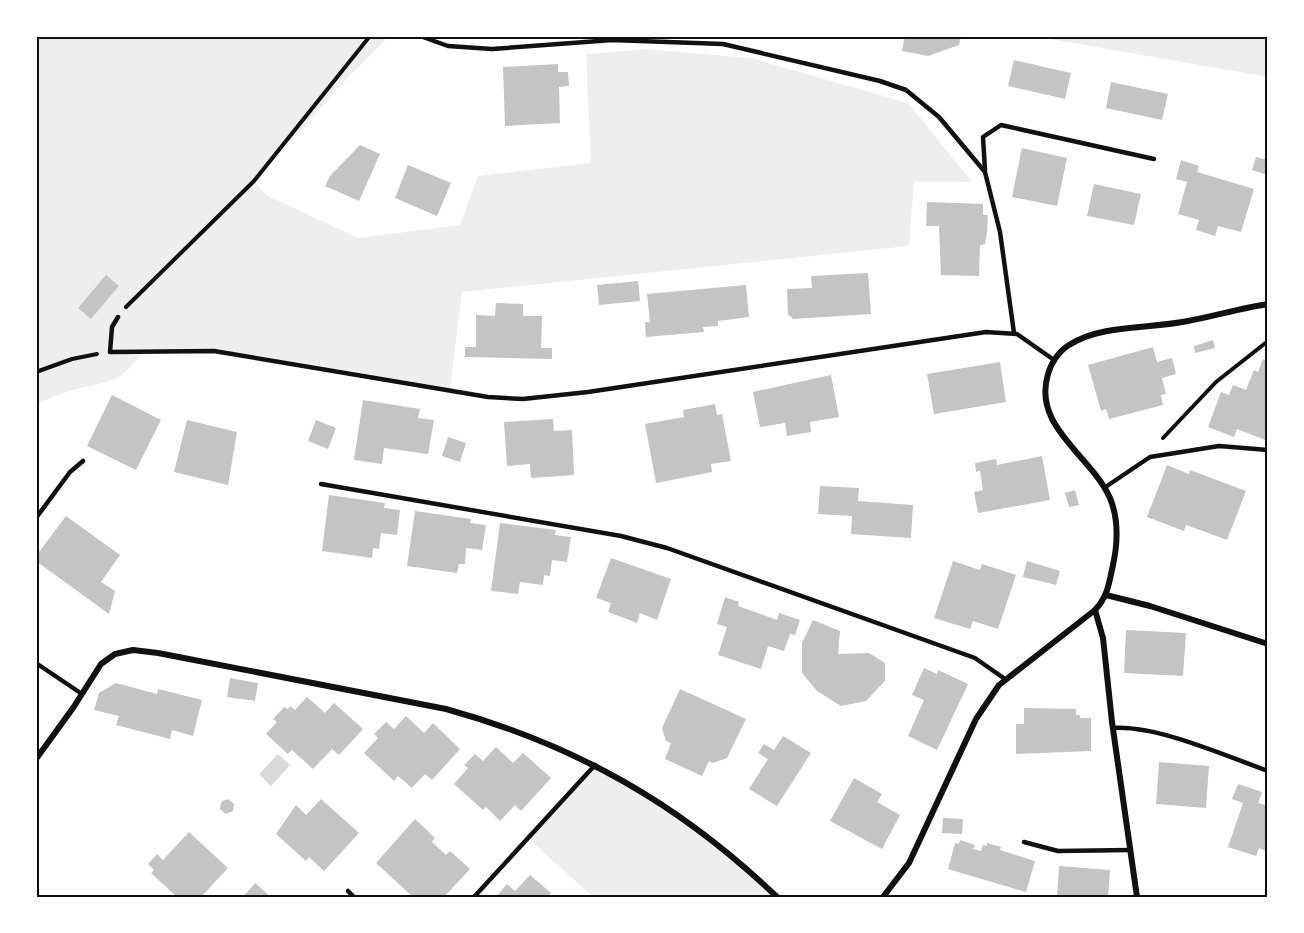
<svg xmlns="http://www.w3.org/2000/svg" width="1304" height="933" font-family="Poppins,sans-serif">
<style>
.green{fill:#eee}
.water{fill:#d9d9d9}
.building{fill:#c4c4c4}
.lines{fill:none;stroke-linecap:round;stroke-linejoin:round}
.path{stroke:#111;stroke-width:4}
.service{stroke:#111;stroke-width:4.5}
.minor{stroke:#111;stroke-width:6}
.neatline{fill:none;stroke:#111;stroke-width:2}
</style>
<rect width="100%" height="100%" fill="#fff"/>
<g class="green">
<path d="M36 36H389L335 91 298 134 278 149 254 181 266 195 358 238 460 225 478 176 591 163 586 54 645 49 751 58 908 103 972 182H914L909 246 462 292 450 389 214 351 143 353C118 382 116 380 81 388 65 391 51 399 36 403Z"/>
<polygon points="1033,36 1268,36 1268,77"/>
<polygon points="595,765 696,827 777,897 593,897 528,838"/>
</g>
<polygon class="water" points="278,754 290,765 271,786 259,774"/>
<g class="building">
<polygon points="905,36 961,36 959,45 928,56 902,51"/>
<polygon points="1014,60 1071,73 1065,99 1008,86"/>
<polygon points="558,64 558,72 568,72 569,86 559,87 560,123 505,126 503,67"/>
<polygon points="1111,82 1168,94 1162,120 1106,108"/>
<polygon points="360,145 380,154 359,201 325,186 330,176"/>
<polygon points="1022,148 1067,158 1057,206 1012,197"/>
<polygon points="1256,157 1268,160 1268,175 1252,170"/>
<polygon points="1181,160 1199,166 1197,172 1254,189 1241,232 1218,226 1215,236 1196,230 1199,220 1178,214 1187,182 1176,179"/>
<polygon points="408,165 451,183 437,216 395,198"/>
<polygon points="1094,184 1141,194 1134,225 1087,216"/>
<polygon points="927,202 983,204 983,215 988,215 987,232 985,244 980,245 979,276 941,275 939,226 926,226"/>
<polygon points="868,273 871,314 793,319 788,314 787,289 812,288 811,276"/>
<polygon points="106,275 119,286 91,319 78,308"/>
<polygon points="638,281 640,301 599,305 597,285"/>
<polygon points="746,285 749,317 718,321 718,326 703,327 704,332 646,337 645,322 650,322 647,294"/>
<polygon points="496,303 523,304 523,316 542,316 541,348 552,348 552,359 465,357 465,347 476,347 476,315 495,316"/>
<polygon points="1213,340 1215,348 1195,353 1194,346"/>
<polygon points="1153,347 1157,362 1172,358 1176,374 1162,378 1166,394 1161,395 1163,405 1109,419 1106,409 1101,411 1088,365"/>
<polygon points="1263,359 1268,361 1268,441 1237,429 1234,437 1208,427 1221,392 1229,395 1233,385 1246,390 1254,370 1258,372"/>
<polygon points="1000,362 1006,402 934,414 927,374"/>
<polygon points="831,375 839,417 810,422 811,432 787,436 785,423 760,427 753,392"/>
<polygon points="112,395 161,420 136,470 87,446"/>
<polygon points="363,400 420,409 418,418 434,420 428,454 384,448 382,464 354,460"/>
<polygon points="715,404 717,415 722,414 731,461 711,464 712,472 656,483 645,424 684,417 683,410"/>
<polygon points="553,419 554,431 572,430 574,475 531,478 530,464 507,466 504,422"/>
<polygon points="187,420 237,432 228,485 174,472"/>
<polygon points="316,420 336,428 328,449 308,441"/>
<polygon points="448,437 466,443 460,462 442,456"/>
<polygon points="1042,456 1050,500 978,513 974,492 983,490 980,471 976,472 975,463 996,459 997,465"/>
<polygon points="1167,465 1189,474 1190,470 1246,491 1227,540 1186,525 1184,531 1147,517"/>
<polygon points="820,486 859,488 858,501 913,505 911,538 851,534 852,516 818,514"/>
<polygon points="1075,490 1079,505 1069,507 1065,493"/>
<polygon points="329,495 385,503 384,508 400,510 397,535 381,533 379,549 373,548 372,558 322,551"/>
<polygon points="415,511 471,519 470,523 486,525 482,550 466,548 465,564 459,564 457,573 407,566"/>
<polygon points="66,516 120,555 101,582 115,591 109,614 36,561 36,556"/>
<polygon points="500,523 556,530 555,535 571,537 567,562 552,560 550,576 544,575 543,585 520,582 518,594 491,591"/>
<polygon points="611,558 671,579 657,620 640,613 637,623 608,612 611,603 596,598"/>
<polygon points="953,561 980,570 982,564 1016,575 998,629 973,621 970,629 934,618"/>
<polygon points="1027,561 1060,571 1056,585 1023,577"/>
<polygon points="725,597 739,602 738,606 777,620 779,613 800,620 795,635 790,634 784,651 768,646 761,669 718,655 727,627 717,624"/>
<polygon points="813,620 840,631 838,654 869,653 885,663 885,681 866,701 841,706 817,691 802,673 802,643"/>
<polygon points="1126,630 1186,633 1183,676 1124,673"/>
<polygon points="924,668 937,674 938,670 968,684 937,750 908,736 924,700 912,695"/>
<polygon points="230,678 258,683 255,701 227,697"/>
<polygon points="116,683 157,694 158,689 202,700 193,736 172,730 170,739 116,725 119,716 94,710 99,693"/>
<polygon points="680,689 746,719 727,758 713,763 709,761 702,776 665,759 671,743 666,741 662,728"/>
<polygon points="307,697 325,713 334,703 363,729 339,755 332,749 313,769 292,750 288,754 266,734 277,722 273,719 284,707 288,709 290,706 295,710"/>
<polygon points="1024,708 1076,709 1076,715 1080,715 1080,718 1091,718 1091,751 1016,754 1016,724 1024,724"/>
<polygon points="406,716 424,733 433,723 460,749 432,780 425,774 412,788 398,776 394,781 364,753 378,738 374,734 386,722 394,729"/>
<polygon points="783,736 811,753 777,806 749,789 768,759 758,753 764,744 774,750"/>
<polygon points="496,747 513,763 523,753 551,778 521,811 515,805 500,821 486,807 483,810 454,784 468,768 464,765 475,754 483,761"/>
<polygon points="1159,762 1209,766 1206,808 1156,804"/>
<polygon points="854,778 882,794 877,802 900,815 882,849 830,821"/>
<polygon points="1238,784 1262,792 1258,803 1268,806 1268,852 1259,848 1256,856 1228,847 1243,803 1232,799"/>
<polygon points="228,799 234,804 233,811 226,814 220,809 221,802"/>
<polygon points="321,799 359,833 324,871 309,857 306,861 276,834 296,805 306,815"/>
<polygon points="943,818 963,819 962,834 942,833"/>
<polygon points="415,819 435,838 432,842 446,855 450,851 470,869 444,897 413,897 376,863"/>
<polygon points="189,832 228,868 201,897 177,897 151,873 154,870 148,864 157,854 163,860"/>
<polygon points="960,840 975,845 973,849 981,851 983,845 987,846 987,843 1001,847 1000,850 1035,861 1026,892 948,869 955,843 959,844"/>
<polygon points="1059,866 1110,870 1108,897 1057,897"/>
<polygon points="530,875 551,893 547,897 496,897 507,884 515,891"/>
<polygon points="255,883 271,897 243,897"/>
</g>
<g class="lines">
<g class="path">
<polyline points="126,307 254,181 370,36"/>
<polyline points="36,372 72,359 97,354"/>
<polyline points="1163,438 1216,382 1268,341"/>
</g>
<g class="service">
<polyline points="420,36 448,46 492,49 612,40 723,44 880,81 906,90 939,117 985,172 1000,232 1014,333"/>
<polyline points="985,170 983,137 1001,125 1154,159"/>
<polyline points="118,317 112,327 110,352 214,351 488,397 523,399 588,392 986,332 1017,334 1054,360"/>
<polyline points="321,484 621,536 667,548 975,658 1005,679"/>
<polyline points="1104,488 1150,457 1219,446 1268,450"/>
<polyline points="36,518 70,472 83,461"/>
<polyline points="36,663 82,694"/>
<path d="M1113 728C1157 725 1226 756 1268 771"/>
<polyline points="1024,842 1058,851 1131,850"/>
<polyline points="348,891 354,897"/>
<polyline points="474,897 595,765"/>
</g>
<g class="minor">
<polyline points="1106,595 1150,606 1268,644"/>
<path d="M36 759 73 708 101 664 115 654 133 650 158 653 446 709C576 745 680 804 777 897"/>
<polyline points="883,897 909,863 976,719 999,685 1095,610"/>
<path d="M1137 897 1112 722 1103 638 1095 610C1108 596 1109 583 1113 565 1118 542 1119 520 1110 498 1091 455 1032 427 1048 374 1051 363 1059 351 1069 345 1102 324 1150 329 1188 321 1215 316 1241 308 1268 304"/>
</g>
</g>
<rect width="1304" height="933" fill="none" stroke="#ffffff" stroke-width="75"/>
<rect x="38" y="38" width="1228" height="858" class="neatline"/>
</svg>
